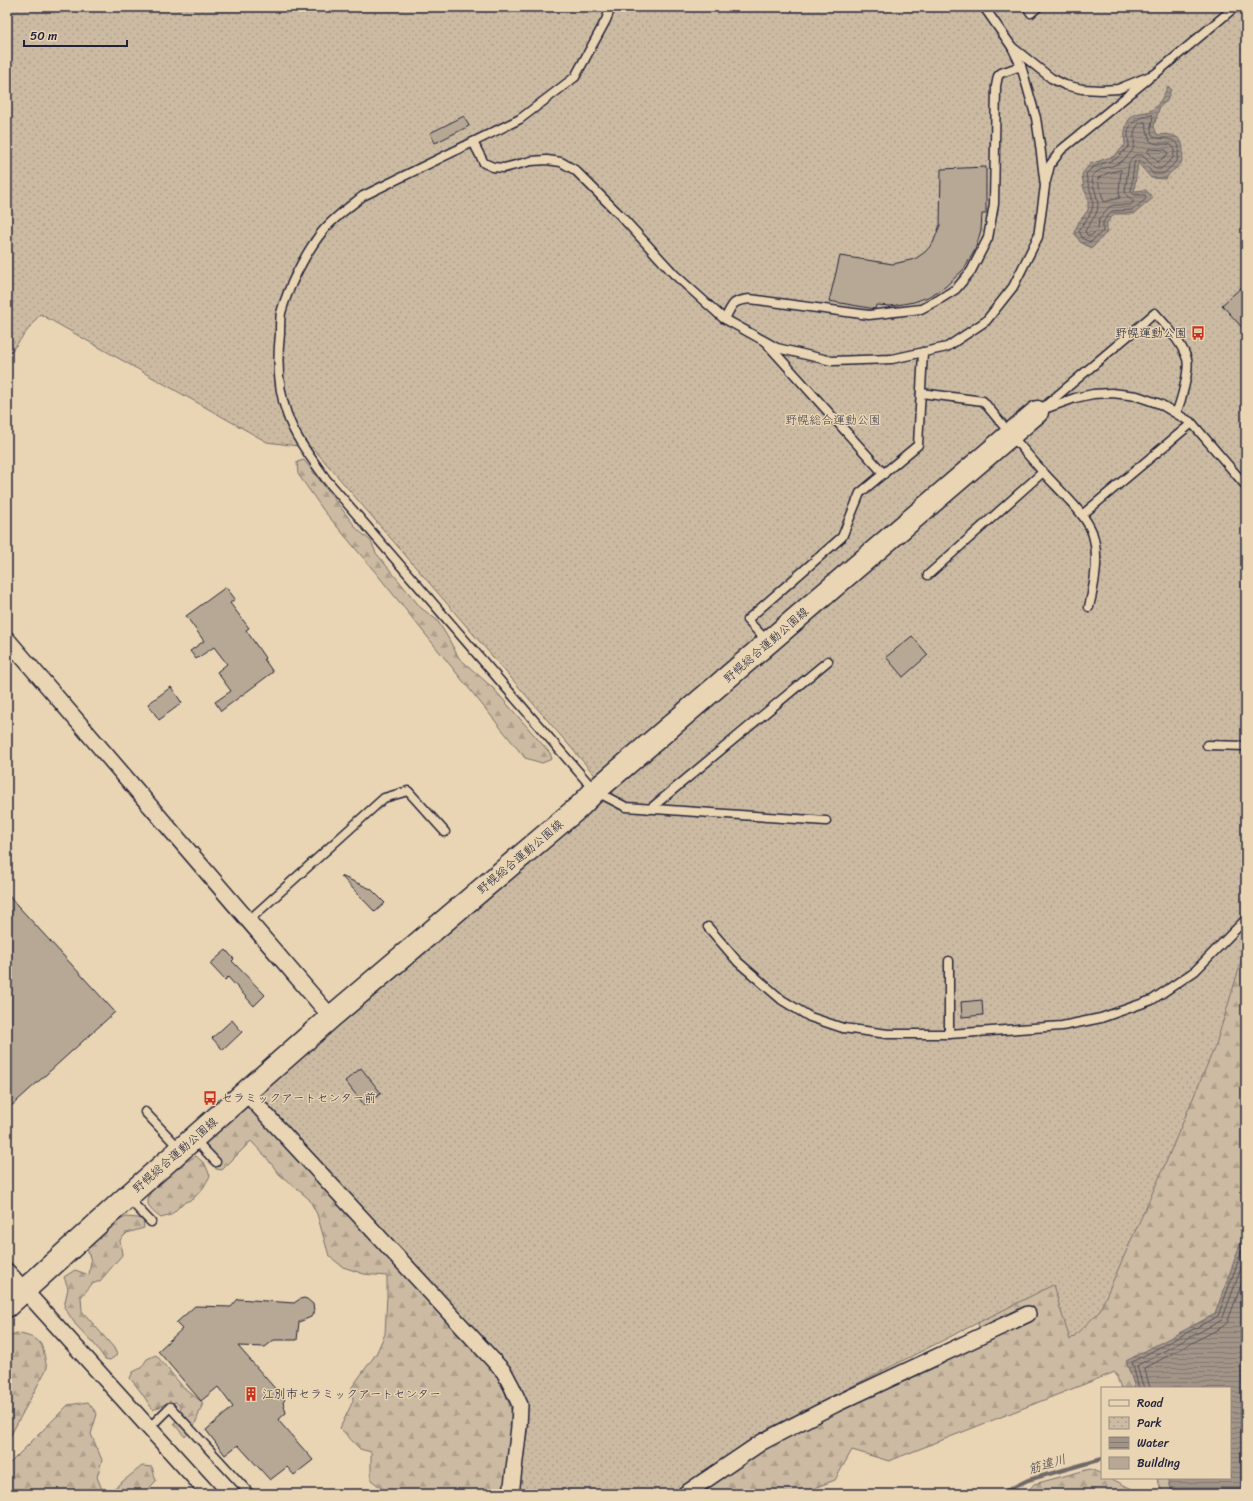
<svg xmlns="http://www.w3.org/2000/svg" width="1253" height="1501" font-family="Sriracha,'Klee One',sans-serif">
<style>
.forest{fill:url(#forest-firs);stroke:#776e6e}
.park{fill:url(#park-dots);stroke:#776e6e}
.water{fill:url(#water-rules);stroke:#6f6769}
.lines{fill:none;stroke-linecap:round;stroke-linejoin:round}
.shore{stroke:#55505a;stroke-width:1}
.stream{stroke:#6f6769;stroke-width:4}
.building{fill:#b7a895;stroke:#22223b}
.service-casing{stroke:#22223b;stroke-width:11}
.minor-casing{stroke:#22223b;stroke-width:18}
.secondary-casing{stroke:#22223b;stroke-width:25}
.service{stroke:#e9d5b3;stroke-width:8}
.minor{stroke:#e9d5b3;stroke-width:15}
.secondary{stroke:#e9d5b3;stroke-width:22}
.labels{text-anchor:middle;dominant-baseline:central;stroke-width:3;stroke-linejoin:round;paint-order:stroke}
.poi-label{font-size:12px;fill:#22223b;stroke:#e9d5b3;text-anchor:start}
.park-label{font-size:12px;fill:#444150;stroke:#e9d5b3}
.street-label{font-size:12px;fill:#22223b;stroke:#e9d5b3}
.water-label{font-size:13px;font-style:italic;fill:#484452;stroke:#e9d5b3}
</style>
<defs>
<pattern id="forest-firs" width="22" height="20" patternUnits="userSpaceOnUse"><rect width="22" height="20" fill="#ccbba2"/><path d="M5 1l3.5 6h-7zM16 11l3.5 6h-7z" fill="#afa08c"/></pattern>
<pattern id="park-dots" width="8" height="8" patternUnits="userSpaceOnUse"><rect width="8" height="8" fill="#ccbba2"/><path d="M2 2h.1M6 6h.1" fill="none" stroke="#afa08c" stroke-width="1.8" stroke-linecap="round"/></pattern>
<pattern id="water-rules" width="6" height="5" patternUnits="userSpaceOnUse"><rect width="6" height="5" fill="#a29588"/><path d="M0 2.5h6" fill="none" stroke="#847970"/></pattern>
</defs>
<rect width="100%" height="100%" fill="#e9d5b3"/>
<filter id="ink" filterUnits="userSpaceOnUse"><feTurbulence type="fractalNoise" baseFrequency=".025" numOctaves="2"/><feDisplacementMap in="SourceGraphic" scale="8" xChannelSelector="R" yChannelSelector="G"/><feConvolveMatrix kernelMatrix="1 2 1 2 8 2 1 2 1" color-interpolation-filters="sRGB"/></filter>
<g filter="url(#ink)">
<g class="forest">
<polygon points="304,460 358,530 371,541 376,553 421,608 437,620 447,636 459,658 493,688 550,753 552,759 542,763 525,758 376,573 324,511 298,474 297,462"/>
<polygon points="1246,817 1246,1494 1163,1494 1157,1478 1230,1478 1230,1388 1121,1388 1115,1372 889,1461 852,1450 835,1480 799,1494 652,1494 805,1403 842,1409 943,1364 956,1351 980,1337 974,1292"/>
<polygon points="272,1079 499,1376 513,1415 506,1494 389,1494 371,1480 371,1452 360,1449 340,1428 353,1401 352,1387 376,1354 385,1334 387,1296 387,1276 364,1274 343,1267 329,1256 317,1214 309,1199 279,1174 266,1157 251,1141 222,1170 216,1169 205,1141"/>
<path d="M196 1156 205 1164 210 1176 203 1188 193 1199 183 1203 171 1215 161 1218C156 1214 148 1209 148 1202 147 1184 183 1163 196 1156Z"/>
<polygon points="126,1217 138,1218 143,1220 144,1228 127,1233 120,1240 122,1255 100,1281 92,1284 81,1297 82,1311 114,1348 117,1355 110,1360 105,1359 95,1345 76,1325 64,1307 68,1288 64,1277 75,1270 89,1275 91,1261 87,1248 97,1240 108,1226"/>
<path d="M17 1333C45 1340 41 1342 47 1368L7 1442V1336Z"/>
<polygon points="156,1355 183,1387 203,1403 195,1424 185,1437 174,1424 181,1408 176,1402 165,1404 153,1410 141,1392 130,1378 133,1372 141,1368 147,1359"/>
<polygon points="88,1402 97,1414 91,1434 102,1460 97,1477 104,1494 7,1494 7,1466 68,1405"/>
<polygon points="142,1466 152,1467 156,1481 143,1494 107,1494"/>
<polygon points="1090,1469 1102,1474 1102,1478 1110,1478 1138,1492 1138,1494 1025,1494 1034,1484"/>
</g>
<polygon class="park" points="7,7 1246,7 1246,946 1216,1044 1163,1169 1099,1312 1070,1340 1053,1285 767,1429 671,1494 518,1494 528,1425 517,1379 257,1092 611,794 313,448 267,442 40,314 7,357"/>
<g class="water">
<path d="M1168 86 1171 89 1167 101 1160 106 1154 126 1157 135C1169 133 1183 135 1183 150 1183 154 1183 159 1181 163 1178 169 1170 170 1166 179L1151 178 1138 163 1134 191 1146 190 1153 198 1134 214H1114L1107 223V232L1092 248 1080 242 1074 232 1079 222 1088 210V198L1084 189 1082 174 1090 164 1114 156 1125 145C1124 135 1124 119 1136 114 1141 112 1147 113 1152 110 1159 106 1164 94 1168 86Z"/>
<polygon points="1246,1228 1246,1494 1172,1494 1167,1478 1230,1478 1230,1388 1135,1388 1126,1361 1215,1314"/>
</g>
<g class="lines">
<g class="shore">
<path d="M1152 115 1153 117C1144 152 1168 129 1179 146L1177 161 1163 174H1153C1148 168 1143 158 1135 161L1134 164 1131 192 1135 195H1145L1146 199 1132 210 1112 211 1103 222V231L1091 242 1083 239 1079 231C1082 224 1088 219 1091 212 1097 201 1087 186 1086 174L1093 167 1116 159 1129 146C1129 143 1128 140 1128 136 1127 122 1140 117 1152 115Z"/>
<path d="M1145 122 1150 141C1160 149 1179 136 1173 158L1161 169H1156L1142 155H1135L1131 159 1129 163 1125 191 1127 196 1133 200V203L1130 205H1114L1109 207 1099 219 1098 229 1091 236 1087 235 1085 231C1088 225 1093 220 1096 214 1102 202 1092 188 1092 176 1099 168 1108 168 1117 164 1122 162 1128 156 1131 152 1139 143 1128 134 1140 123Z"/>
<polygon points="1149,149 1166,150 1168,154 1158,162 1148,152"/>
<polygon points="1121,170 1119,191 1120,198 1104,202 1099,185 1098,178 1108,173"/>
<polyline points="1139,1388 1132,1362 1218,1316 1246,1240"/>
<polyline points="1144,1388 1137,1367 1138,1365 1222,1320 1246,1255"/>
<polyline points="1150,1388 1145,1370 1145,1368 1222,1327 1227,1323 1246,1272"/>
</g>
<polyline class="stream" points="1000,1494 1028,1480 1102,1459"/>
</g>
<g class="building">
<polygon points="464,116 469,126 435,143 430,133"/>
<polygon points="986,167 986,214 982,214 981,230 975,250 964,269 945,287 928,297 914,302 891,306 876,305 875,309 829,301 840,256 893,264 915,259 925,252 933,243 940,225 941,169"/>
<polygon points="1246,283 1246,332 1222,305"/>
<polygon points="226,587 235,599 230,603 249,628 246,630 265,658 264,659 273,672 221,711 215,702 231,691 217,672 227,664 214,647 196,659 190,651 204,641 186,616"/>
<polygon points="912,636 928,655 903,677 886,657"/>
<polygon points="171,687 182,703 159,720 148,704"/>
<polygon points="341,876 371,889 385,903 375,912"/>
<polygon points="7,894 115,1012 7,1110"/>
<polygon points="226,950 234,959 232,961 265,995 254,1006 228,977 225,980 210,964"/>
<polygon points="982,1000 983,1015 962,1017 961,1002"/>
<polygon points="232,1020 242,1032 223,1050 212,1038"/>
<polygon points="361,1068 381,1093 365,1106 345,1081"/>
<polygon points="304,1298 307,1299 313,1304 314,1311 311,1317 299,1322 297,1340 274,1340 265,1347 238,1346 285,1400 283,1402 286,1413 278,1420 313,1460 294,1475 287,1467 270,1480 238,1445 225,1455 206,1430 233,1407 218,1387 201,1401 158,1351 182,1329 176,1323 195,1306 231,1307 238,1299 294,1303 300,1299"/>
</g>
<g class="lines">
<defs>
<g id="service">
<path d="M611 7 606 20 575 77 520 119 363 196C349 207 333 218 322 232 306 252 288 287 281 313 280 319 280 327 280 334 277 361 278 389 287 414 295 438 312 459 326 479L595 791 626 807 826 821"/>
<polyline points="984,7 1012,47 1051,78 1065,85 1082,89 1101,90 1118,89 1155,74 1235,7"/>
<polyline points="1027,7 1031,13 1038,7"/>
<polyline points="473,142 484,163 493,167 504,168 531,161 547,160 561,162 575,170 619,214 674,274 723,318 777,348 832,361 892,359 947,347 986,321 1013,287 1038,237 1045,186 1040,145 1036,118 1026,83 1021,66 1012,47"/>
<polyline points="1046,181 1050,165 1061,150 1148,79"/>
<path d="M725 319C733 303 732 301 750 299L869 315 921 309 940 299 956 289 971 271 988 238 994 204 996 86 998 76 1001 73 1021 66"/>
<polyline points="769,346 884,474"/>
<path d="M921 393 983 401C1003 425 1023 450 1044 473 1058 489 1085 513 1092 532 1100 555 1095 583 1089 607"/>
<polyline points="1047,408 1075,398 1093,394 1112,393 1137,396 1160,404 1192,423 1246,486"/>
<path d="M1038 412 1155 313C1166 326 1181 341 1187 359 1190 369 1181 402 1176 413"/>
<polyline points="1082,515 1192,423"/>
<polyline points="928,575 1043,472"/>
<polyline points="768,642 747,620 842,537 860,493 918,445 923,352"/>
<polyline points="1207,745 1246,746"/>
<polyline points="650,809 828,661"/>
<polyline points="248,921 384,798 408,791 445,832"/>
<polyline points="708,927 738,962 782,1000 810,1017 843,1028 888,1034 949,1034 1062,1026 1101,1018 1152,1000 1195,971 1246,919"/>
<polyline points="949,1034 949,961"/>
<polyline points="145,1112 180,1149"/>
<polyline points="194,1139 216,1162"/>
<polyline points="128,1198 151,1222"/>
<polyline points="149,1428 170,1407 250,1494"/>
</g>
<g id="minor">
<polyline points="7,639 331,1017"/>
<polyline points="246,1093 504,1372 512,1387 520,1405 519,1427 511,1494"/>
<polyline points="7,1271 209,1494"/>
<polyline points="685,1494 762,1442 789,1428 836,1404 1028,1314"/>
</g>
<polyline id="secondary" points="7,1306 127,1197 331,1017 579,807 595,791 1037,412"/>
</defs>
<use href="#service" class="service-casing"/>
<use href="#minor" class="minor-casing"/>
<use href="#secondary" class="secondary-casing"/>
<use href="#service" class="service"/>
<use href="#minor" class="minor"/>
<use href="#secondary" class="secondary"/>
</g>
</g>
<defs>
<symbol id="bus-bare" viewBox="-9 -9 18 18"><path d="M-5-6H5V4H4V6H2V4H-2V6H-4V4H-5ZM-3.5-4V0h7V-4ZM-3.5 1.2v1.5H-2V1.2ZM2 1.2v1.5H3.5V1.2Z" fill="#c8321e" stroke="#e9d5b3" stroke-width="2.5" paint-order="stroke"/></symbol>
<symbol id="building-bare" viewBox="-9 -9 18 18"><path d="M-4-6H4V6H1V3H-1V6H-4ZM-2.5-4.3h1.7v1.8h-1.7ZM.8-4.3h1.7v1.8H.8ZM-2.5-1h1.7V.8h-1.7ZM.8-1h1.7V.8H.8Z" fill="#c8321e" stroke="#e9d5b3" stroke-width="2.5" paint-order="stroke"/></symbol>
</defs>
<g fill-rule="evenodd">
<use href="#bus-bare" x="1188" y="323" width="20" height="20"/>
<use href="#bus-bare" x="200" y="1088" width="20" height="20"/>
<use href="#building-bare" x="241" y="1384" width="20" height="20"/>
</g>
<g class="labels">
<g class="poi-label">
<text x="1187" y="333" text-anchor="end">野幌運動公園</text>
<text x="221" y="1098">セラミックアートセンター前</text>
<text x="262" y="1394">江別市セラミックアートセンター</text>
</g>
<g class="park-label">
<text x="833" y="420">野幌総合運動公園</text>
</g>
<g class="street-label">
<text transform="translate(766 645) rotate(-41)">野幌総合運動公園線</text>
<text transform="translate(520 857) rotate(-40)">野幌総合運動公園線</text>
<text transform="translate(175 1155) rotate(-41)">野幌総合運動公園線</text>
</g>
<g class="water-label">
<text transform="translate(1047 1464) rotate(-17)">筋違川</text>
</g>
</g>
<rect width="1253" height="1501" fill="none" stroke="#e9d5b3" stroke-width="24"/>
<rect x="12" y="12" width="1229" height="1477" fill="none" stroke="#22223b" stroke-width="1.5" filter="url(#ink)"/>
<rect x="1101" y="1387" width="130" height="92" fill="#e9d5b3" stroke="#998d83"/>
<rect x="1109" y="1400" width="20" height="6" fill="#e9d5b3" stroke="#998d83"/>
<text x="1137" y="1407" font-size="12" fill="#22223b">Road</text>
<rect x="1109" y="1417" width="20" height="12" fill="url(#park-dots)" stroke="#998d83"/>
<text x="1137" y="1427" font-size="12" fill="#22223b">Park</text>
<rect x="1109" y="1437" width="20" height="12" fill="url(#water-rules)" stroke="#998d83"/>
<text x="1137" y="1447" font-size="12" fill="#22223b">Water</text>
<rect x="1109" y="1457" width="20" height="12" fill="#b7a895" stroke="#998d83"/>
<text x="1137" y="1467" font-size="12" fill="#22223b">Building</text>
<path d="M24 40v6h103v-6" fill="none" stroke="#22223b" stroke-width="2"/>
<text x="30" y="40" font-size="12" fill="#22223b" stroke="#e9d5b3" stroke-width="3" paint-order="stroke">50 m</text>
</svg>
